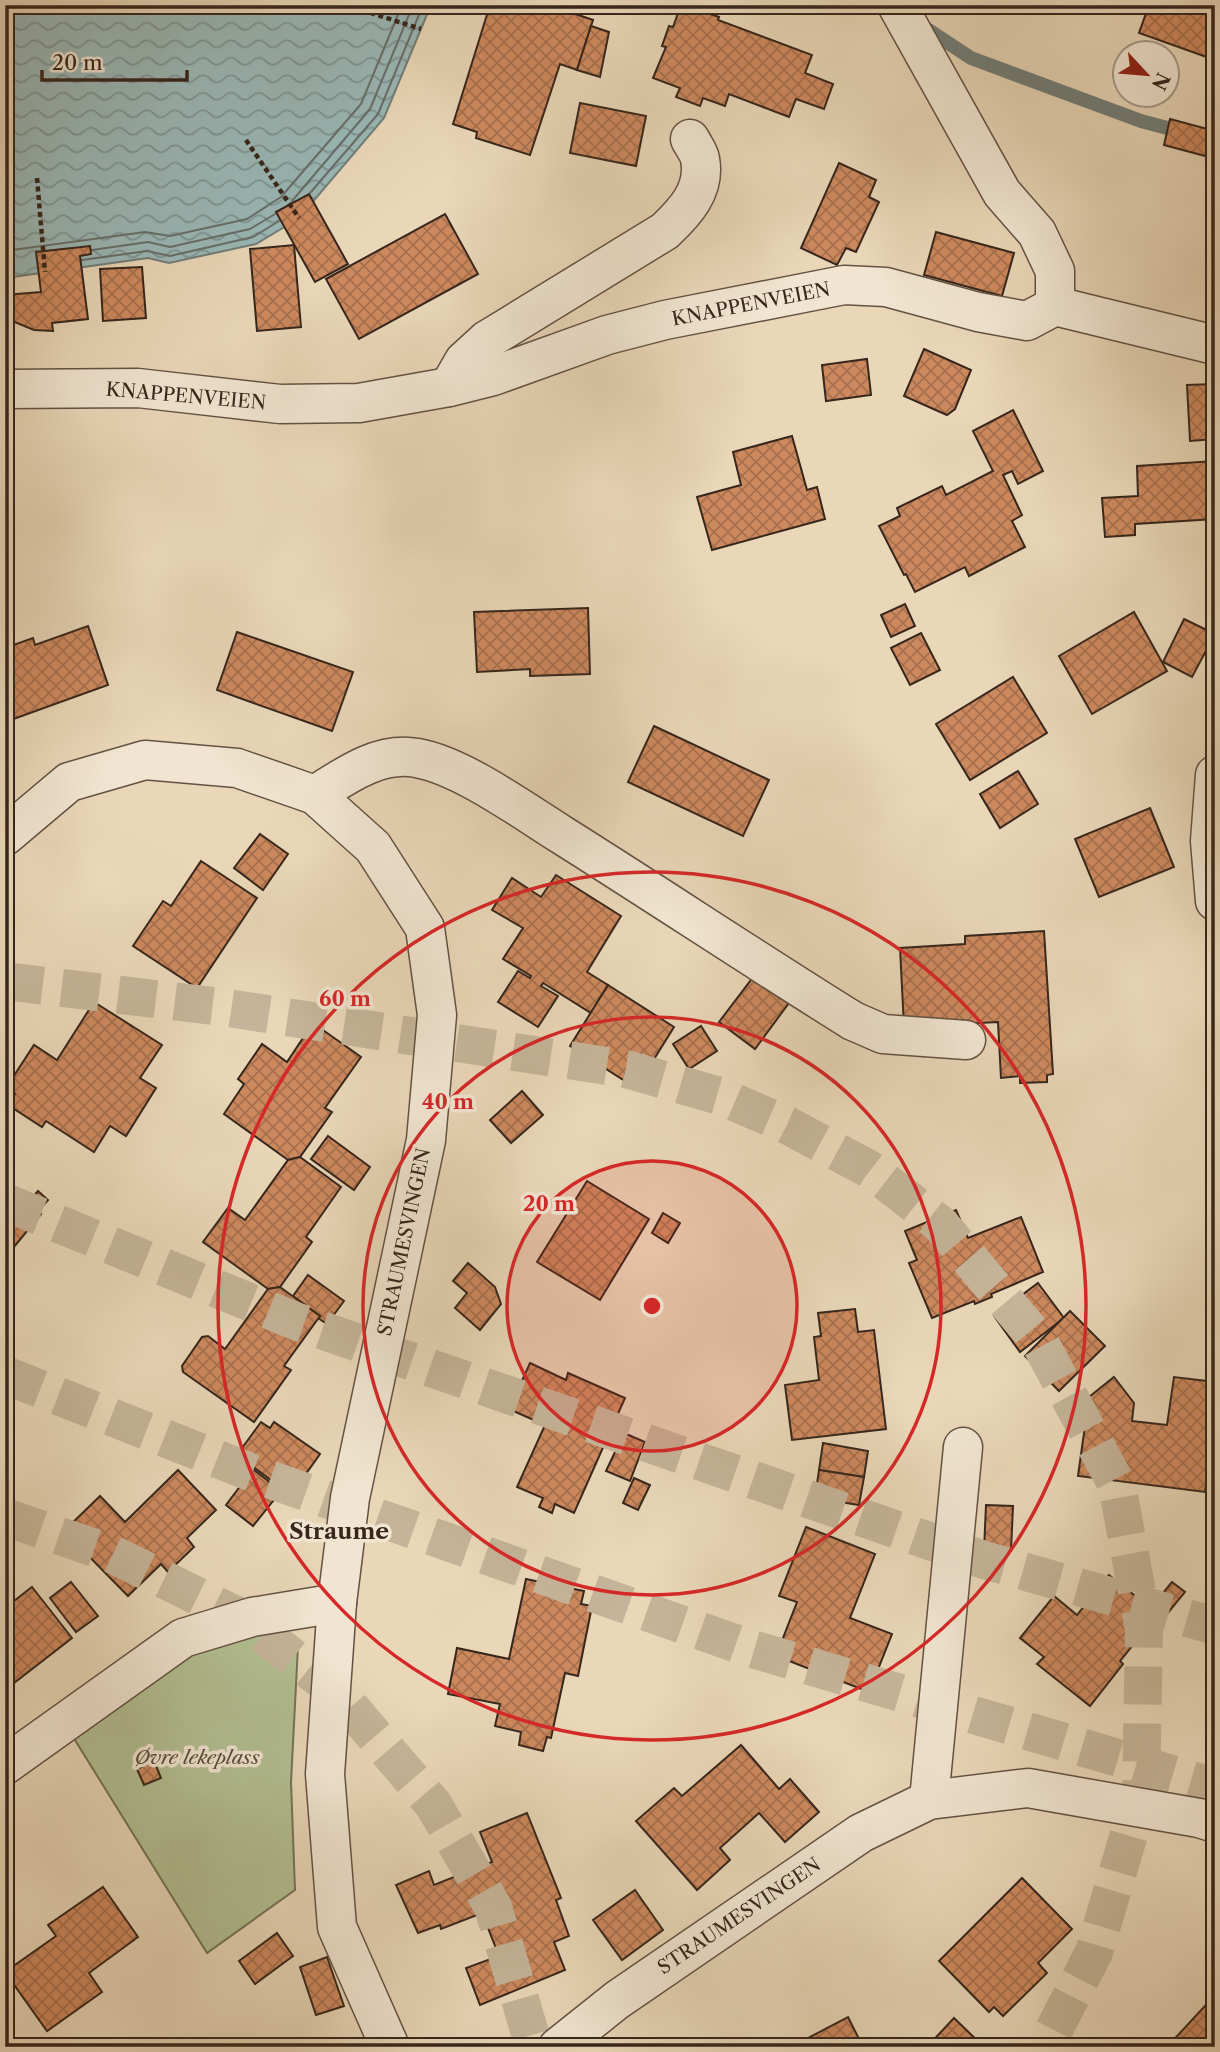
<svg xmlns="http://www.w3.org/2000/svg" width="1220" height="2052" font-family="'Libre Caslon Text',serif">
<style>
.green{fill:#b2bf92;stroke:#747257;stroke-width:2}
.water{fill:url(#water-waves);stroke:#727e79;stroke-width:2}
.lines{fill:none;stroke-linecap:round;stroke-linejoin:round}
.shore{stroke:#686f6a;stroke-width:2}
.stream{stroke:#727e79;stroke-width:14}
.building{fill:url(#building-cross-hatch);stroke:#36261c;stroke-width:2}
.major-tunnel{stroke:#c5b499;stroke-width:38;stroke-dasharray:38 19;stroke-linecap:butt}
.minor-casing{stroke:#635243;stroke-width:41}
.path{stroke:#36261c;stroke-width:4.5;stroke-dasharray:5 3.5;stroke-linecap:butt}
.minor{stroke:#f1e5d1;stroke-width:38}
.ring{fill:none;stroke:#d62828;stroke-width:3.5}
.labels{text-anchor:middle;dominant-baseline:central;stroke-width:7;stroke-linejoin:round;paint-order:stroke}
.street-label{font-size:19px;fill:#36261c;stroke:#f1e5d1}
.park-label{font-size:19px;font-style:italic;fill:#554c3a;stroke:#f1e5d1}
.quarter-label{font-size:23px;font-weight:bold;fill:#36261c;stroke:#f1e5d1}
.centre{fill:#d62828;stroke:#f1e5d1;stroke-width:3.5}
.ring-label{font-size:21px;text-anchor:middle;font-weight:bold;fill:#d62828;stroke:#f1e5d1;stroke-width:7;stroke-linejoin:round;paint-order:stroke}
</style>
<defs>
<pattern id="water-waves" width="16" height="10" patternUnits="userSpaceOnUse" patternTransform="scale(1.75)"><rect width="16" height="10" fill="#9ab8b7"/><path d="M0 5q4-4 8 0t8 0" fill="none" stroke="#7e9594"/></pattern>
<pattern id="building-cross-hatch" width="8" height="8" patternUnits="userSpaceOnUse" patternTransform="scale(1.75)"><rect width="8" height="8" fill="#cd895e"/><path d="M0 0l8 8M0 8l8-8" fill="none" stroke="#a7704d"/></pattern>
</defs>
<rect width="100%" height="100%" fill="#e9d7b8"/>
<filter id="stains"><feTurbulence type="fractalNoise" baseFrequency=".00286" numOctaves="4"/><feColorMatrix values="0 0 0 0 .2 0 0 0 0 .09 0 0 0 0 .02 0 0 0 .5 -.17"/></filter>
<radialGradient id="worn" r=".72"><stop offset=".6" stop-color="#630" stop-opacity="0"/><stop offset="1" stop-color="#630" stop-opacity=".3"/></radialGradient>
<polygon class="green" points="276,1628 298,1646 291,1782 295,1890 207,1953 70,1732 167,1662"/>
<polygon class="water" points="5,5 431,5 384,118 299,218 256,244 169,263 148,258 5,278"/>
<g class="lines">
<g class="shore">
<polyline points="310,193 378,114 423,5"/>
<polyline points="292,201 370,109 413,5"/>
<polyline points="92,250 148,242 170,247 250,229 275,214"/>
<polyline points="5,251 145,232 170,236 247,219 281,197 361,104 402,5"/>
<polyline points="82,260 147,251 170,256 253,237 279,221"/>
</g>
<polyline class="stream" points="921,25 971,58 1141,121 1186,133"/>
</g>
<g class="building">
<polygon points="490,5 549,5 593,20 577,70 560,64 530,155 476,138 477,132 453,124"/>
<polygon points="681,5 712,7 710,14 719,17 718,20 812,55 805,73 833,84 824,109 796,99 789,117 729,94 725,106 703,98 700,106 676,97 680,88 653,78 666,47 662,46 669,26 673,27"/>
<polygon points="1149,5 1215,5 1215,60 1139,33"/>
<polygon points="591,26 609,32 600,77 577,70"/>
<polygon points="580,103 646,116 636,166 570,153"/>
<polygon points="1170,119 1215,131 1215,143 1209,157 1164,145"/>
<polygon points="839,163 876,180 869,197 879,202 856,252 846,248 837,265 801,248"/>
<polygon points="309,194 348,264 315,282 276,212"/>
<polygon points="445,214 478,274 359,339 326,279"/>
<polygon points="936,232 1014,253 1002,296 924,275"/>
<polygon points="294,245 301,327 257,331 250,249"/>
<polygon points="90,246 91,254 80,256 88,319 52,323 53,331 34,330 5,318 5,295 41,292 36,252"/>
<polygon points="142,267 146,318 103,321 100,269"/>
<polygon points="924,349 971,370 955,409 947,415 904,396"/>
<polygon points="867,359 871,395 826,401 822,365"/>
<polygon points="1215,384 1215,439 1190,441 1187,385"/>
<polygon points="1013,410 1043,471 1018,484 1012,471 1003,475 1022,515 1012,521 1025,547 969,576 965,567 915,592 906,574 904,575 879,526 900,516 897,508 942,486 946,495 993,471 973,431"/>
<polygon points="792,436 807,490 817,487 825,519 712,550 697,497 741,485 733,452"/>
<polygon points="1215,461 1215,519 1135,524 1135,535 1105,537 1102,498 1138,496 1137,466"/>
<polygon points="905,604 915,626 891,637 881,615"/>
<polygon points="588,608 590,674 530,676 530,669 477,672 474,612"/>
<polygon points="1134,612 1167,671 1092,714 1059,656"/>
<polygon points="1184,619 1215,634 1192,677 1163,662"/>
<polygon points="88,626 108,685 5,722 5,648 33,638 35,645"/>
<polygon points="237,632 353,672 332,731 217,690"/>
<polygon points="921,633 940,670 910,685 891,648"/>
<polygon points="1013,677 1047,733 970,780 936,724"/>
<polygon points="654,726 769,780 743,836 628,782"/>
<polygon points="1018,771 1038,804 1000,828 980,794"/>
<polygon points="1150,808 1174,867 1099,897 1075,839"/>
<polygon points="260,834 288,854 263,890 234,868"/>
<polygon points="201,861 257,898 197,988 133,946 163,901 171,906"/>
<polygon points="556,875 621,916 587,972 608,985 591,1013 543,983 541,986 558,996 538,1027 498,1002 518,971 530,978 531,976 503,959 523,928 492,910 512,878 541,897"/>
<polygon points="1044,931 1053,1074 1047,1075 1047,1082 1020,1083 1020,1076 1001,1078 998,1022 904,1027 900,948 965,944 965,936"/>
<polygon points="754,976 789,1003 755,1049 719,1022"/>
<polygon points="608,985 674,1027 636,1088 570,1046"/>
<polygon points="94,1002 162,1045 140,1078 156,1088 126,1136 110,1126 94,1152 46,1121 42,1127 8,1105 15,1094 6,1088 34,1045 57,1060"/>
<polygon points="313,1023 361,1057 325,1108 332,1112 300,1157 288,1160 224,1114 244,1084 238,1079 262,1044 287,1062"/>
<polygon points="701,1026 717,1051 689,1069 673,1044"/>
<polygon points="522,1091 543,1115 511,1143 490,1120"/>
<polygon points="328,1136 370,1167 354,1190 311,1159"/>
<polygon points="300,1157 341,1187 306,1237 312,1242 280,1287 268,1289 203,1242 228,1208 245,1220 288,1160"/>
<polygon points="587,1181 649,1219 600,1300 537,1262"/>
<polygon points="5,1184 28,1203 38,1191 48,1200 38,1211 41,1214 9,1253 11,1255 5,1262"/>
<polygon points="956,1210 968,1238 1021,1217 1043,1272 991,1294 992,1297 975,1304 974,1301 932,1318 909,1263 917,1260 905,1231"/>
<polygon points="663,1213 680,1223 668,1243 652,1233"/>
<polygon points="468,1263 495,1287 501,1304 480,1330 455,1308 467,1293 453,1281"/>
<polygon points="308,1275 344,1301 327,1324 318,1318 320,1316 293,1296"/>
<polygon points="1038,1283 1064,1318 1020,1352 994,1316"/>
<polygon points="280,1287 320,1316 284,1366 291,1370 254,1422 183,1372 182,1366 202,1337 208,1336 225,1349 268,1289"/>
<polygon points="855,1309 858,1332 874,1330 886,1429 792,1440 785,1385 819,1380 814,1337 821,1336 818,1313"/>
<polygon points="1070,1311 1105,1346 1059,1391 1025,1356"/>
<polygon points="530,1363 566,1380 568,1373 625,1398 574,1513 555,1504 552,1513 539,1507 543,1498 517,1487 545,1425 509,1409"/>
<polygon points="1114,1377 1134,1403 1132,1421 1167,1425 1174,1377 1215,1382 1215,1418 1205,1492 1078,1476 1089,1397"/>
<polygon points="261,1422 270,1428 274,1422 320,1454 291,1495 237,1455"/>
<polygon points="624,1433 645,1442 630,1481 606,1471"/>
<polygon points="823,1443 868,1451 864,1477 819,1470"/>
<polygon points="253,1469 281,1491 253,1526 226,1505"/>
<polygon points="178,1470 216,1510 187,1538 194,1547 168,1572 161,1564 128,1596 64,1531 100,1496 125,1522"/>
<polygon points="819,1470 864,1477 859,1505 815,1498"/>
<polygon points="634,1478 650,1485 638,1510 623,1503"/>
<polygon points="986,1505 1013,1506 1011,1551 984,1550"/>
<polygon points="806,1527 875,1554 850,1618 892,1634 869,1692 776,1656 797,1602 779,1596"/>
<polygon points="1109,1575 1158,1614 1120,1661 1123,1664 1090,1706 1037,1664 1044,1657 1020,1638 1054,1596 1077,1615"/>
<polygon points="526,1579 584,1591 581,1604 592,1606 578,1676 565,1673 551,1738 547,1737 543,1751 519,1745 521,1732 495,1726 500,1704 448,1694 457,1648 509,1659"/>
<polygon points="71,1582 98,1616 76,1632 50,1598"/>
<polygon points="1172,1582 1185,1592 1167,1614 1155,1603"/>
<polygon points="32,1587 72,1638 10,1686 5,1680 5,1608"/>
<polygon points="741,1745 779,1789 790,1779 819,1812 785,1842 759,1813 720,1848 730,1860 697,1890 636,1821 674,1788 682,1796"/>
<polygon points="154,1761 161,1778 144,1785 137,1769"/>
<polygon points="527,1813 561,1898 556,1900 569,1936 554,1942 565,1970 480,2005 466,1968 499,1956 482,1913 441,1929 440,1925 418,1933 396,1885 429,1871 434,1885 492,1862 480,1832"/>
<polygon points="1022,1878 1072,1929 1038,1963 1047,1973 1003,2016 994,2007 989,2012 939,1961"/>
<polygon points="103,1887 138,1937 89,1973 102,1992 47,2031 5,1972 56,1936 48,1925"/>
<polygon points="635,1890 663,1930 622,1960 593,1920"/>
<polygon points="277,1933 293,1956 255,1984 239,1961"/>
<polygon points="327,1957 344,2006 316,2015 300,1967"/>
<polygon points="1215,1995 1215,2047 1167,2047"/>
<polygon points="848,2017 863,2047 791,2047"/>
<polygon points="954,2018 984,2047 927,2047"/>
</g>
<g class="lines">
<g class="major-tunnel">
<polyline points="5,981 221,1007 626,1069 720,1096 787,1125 869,1169 940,1224 1039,1341 1117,1485 1144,1630 1141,1794 1094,1952 1045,2047"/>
<polyline points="5,1202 298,1322 984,1560 1215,1626"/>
<polyline points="5,1375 263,1477 746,1647 1215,1787"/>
<polyline points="5,1517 112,1554 244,1619 338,1693 433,1804 493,1907 534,2047"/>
</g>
<defs>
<g id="minor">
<polyline points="1055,306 1215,345"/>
<path d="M449 387 464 361 487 340 665 231C685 212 706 190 700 159 699 153 693 145 690 139"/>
<polyline points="5,389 138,388 280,404 359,403 449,387 493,376 607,335 665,320 844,285 886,287 978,312 1027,321 1055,306 1055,271 1037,233 1002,193 897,5"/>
<polyline points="1215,775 1210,841 1215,901"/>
<path d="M315 795C345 776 379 751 417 758 462 766 522 810 562 835 659 896 755 960 853 1021L883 1034 966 1040"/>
<polyline points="5,836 69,782 145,760 237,768 315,795 373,847 425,928 437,1015 426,1140 350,1498 337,1603 325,1774 337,1927 390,2047"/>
<polyline points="5,1765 183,1638 252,1617 337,1603"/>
<polyline points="929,1800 963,1447"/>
<polyline points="558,2047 617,2000 861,1833 929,1800 1028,1788 1199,1818 1215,1823"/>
</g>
</defs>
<use href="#minor" class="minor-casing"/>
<g class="path">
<polyline points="346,5 421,29"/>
<polyline points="246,140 299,218"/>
<polyline points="37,178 45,272"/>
</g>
<use href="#minor" class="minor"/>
</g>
<circle cx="652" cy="1306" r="145" fill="#d62828" fill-opacity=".12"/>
<g class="ring">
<circle cx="652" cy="1306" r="145"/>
<circle cx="652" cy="1306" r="289"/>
<circle cx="652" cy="1306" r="434"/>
</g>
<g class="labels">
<g class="street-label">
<text transform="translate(751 304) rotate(-11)">KNAPPENVEIEN</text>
<text transform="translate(186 396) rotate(5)">KNAPPENVEIEN</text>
<text transform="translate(404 1242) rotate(-78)">STRAUMESVINGEN</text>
<text transform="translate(739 1916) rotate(-34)">STRAUMESVINGEN</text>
</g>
<g class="park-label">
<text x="197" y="1757">Øvre lekeplass</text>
</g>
<g class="quarter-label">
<text x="339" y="1531">Straume</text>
</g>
</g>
<circle cx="652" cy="1306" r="10" class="centre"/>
<g class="ring-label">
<text x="345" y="1006">60 m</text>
<text x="448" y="1109">40 m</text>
<text x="549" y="1211">20 m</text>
</g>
<rect width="1220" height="2052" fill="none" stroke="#e9d7b8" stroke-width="28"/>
<rect x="7" y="7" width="1206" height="2038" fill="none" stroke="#36261c" stroke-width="3.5"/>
<rect x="14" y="14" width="1192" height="2024" fill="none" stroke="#36261c" stroke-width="2"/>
<g transform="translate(1146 74) rotate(116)"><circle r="33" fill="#f1e5d1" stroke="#a69989" stroke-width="2"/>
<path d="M0-5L12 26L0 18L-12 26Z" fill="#8f2418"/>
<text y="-10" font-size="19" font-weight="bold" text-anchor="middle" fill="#36261c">N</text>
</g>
<path d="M42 70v10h145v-10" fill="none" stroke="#36261c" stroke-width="3.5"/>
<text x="52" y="70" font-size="21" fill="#36261c" stroke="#f1e5d1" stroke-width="5" paint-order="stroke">20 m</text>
<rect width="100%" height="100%" filter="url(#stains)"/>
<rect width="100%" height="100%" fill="url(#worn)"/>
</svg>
